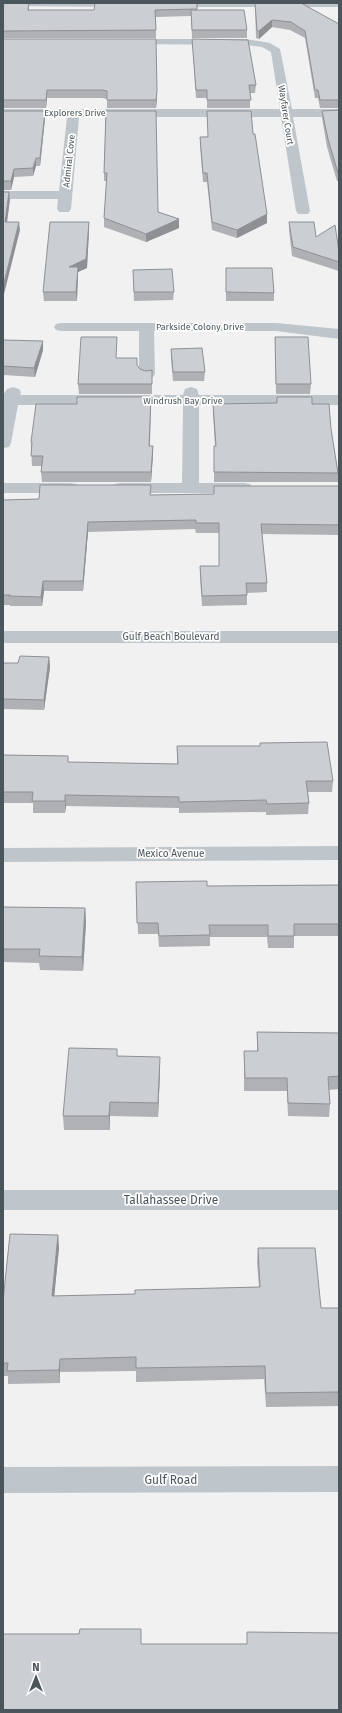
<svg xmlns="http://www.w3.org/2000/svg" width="342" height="1713" font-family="'Fira Sans',sans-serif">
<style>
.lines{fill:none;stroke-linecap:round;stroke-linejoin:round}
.minor{fill:#bec6cb;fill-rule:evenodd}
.wall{fill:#afb1b5}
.shaded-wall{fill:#8e9093}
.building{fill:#cbced2;stroke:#8e9093}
.labels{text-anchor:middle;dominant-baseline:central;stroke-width:3.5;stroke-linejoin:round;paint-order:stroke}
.far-street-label{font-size:9px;fill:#4b565c;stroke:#fff}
.street-label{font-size:10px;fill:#4b565c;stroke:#fff}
.near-street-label{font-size:12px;fill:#4b565c;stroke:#fff}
</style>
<rect width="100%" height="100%" fill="#f2f1f1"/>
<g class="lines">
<g class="minor">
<polygon points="3,3 129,3 129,4 124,7 3,6"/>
<polygon points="163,3 339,3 339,7 168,7 164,6"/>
<polygon points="126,39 246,39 270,43 280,49 292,109 339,109 339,117 293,117 310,211 308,214 298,214 296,211 281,117 79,117 71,209 69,212 59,212 57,209 58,199 3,199 3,191 59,191 67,117 3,117 3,109 280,109 271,52 262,47 246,45 122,44 120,42 122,40"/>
<polygon points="61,323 276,323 339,329 339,339 276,331 154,331 155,374 153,377 147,379 141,377 139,374 139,331 61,331 56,330 54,327 56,324"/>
<polygon points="13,387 19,389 21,392 20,395 183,395 185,389 191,387 197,389 199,395 339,395 339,405 199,405 199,483 244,483 250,484 253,488 250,492 244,493 120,493 114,492 111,488 114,484 120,483 182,483 183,405 18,405 11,443 9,447 3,448 3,395 7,389"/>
<polygon points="3,483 70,483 76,484 79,488 76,492 70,493 3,493"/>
<rect x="3" y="631" width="336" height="12"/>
<polygon points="339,846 339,860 3,862 3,848"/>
<rect x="3" y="1190" width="336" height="20"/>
<polygon points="339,1466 339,1492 3,1493 3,1467"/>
</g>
</g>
<g class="wall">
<polygon points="3,3 29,3 29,10 94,10 198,3 197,10 247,30 247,38 192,38 191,16 156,17 156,38 3,38"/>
<polygon points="255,3 339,24 339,108 320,108 318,98 315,98 305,38 290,30 272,27 259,39 256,38"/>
<polygon points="3,39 157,98 156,108 107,108 107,99 102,98 47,98 46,108 3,108"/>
<polygon points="192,39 256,85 255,93 250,93 250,108 207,108 207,98 196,98"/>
<polygon points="339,110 339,181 337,181 327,147 322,118 322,111"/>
<polygon points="3,111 45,111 45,118 40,166 36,166 33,176 14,177 11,190 3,190"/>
<polygon points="106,111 158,212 179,219 179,228 146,242 104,227 104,218 107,181 104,181 104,173"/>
<polygon points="253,134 267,223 237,238 212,230 207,182 203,182 200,145 200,137"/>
<polygon points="289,222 316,237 339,252 339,271 292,256 289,230"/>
<polygon points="89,231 87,268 78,272 77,301 44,301 43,292"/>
<polygon points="226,268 274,293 274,301 226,301"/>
<polygon points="133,270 174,292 173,300 134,301"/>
<polygon points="275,337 311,384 310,394 276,394"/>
<polygon points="3,340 43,350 35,377 3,375"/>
<polygon points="171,349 205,372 204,381 173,381 171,358"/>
<polygon points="117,358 137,365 140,369 146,371 152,370 152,394 79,394 78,384"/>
<polygon points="277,397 312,404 331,429 338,473 338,482 214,482 214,446 215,446 213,413 213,404 276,403"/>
<polygon points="151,406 150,446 153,446 151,482 42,482 41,472 42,466 32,466 31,442"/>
<polygon points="339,486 339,535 262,534 267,583 267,592 247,593 247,605 202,606 200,576 200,566 219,566 219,533 196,533 195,529 88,532 83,591 44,591 42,606 10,606 10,605 3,605 3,500 151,495 214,494"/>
<polygon points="49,657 50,667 44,710 3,709 3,663 18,663"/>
<polygon points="260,743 333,781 332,792 308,792 309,803 308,814 266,815 266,812 179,813 179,808 66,806 65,813 33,813 33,803 3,803 3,755 68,756 68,762 177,764 177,746 260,746"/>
<polygon points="136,882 207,886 339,885 339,936 294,936 294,948 268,948 267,937 210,937 210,946 159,947 158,934 138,934"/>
<polygon points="3,907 85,908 86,922 83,971 40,970 39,963 3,962"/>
<polygon points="257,1032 339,1033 339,1089 329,1090 330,1104 329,1117 288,1116 287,1091 244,1091 244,1051 257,1051"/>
<polygon points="117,1056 160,1071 158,1117 110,1116 110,1130 64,1130 63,1116"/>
<polygon points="58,1235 59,1248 54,1296 135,1294 259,1287 257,1262 258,1248 321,1308 339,1308 339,1406 266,1407 264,1379 136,1382 136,1371 60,1372 60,1383 8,1384 8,1376 3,1376 3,1301"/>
</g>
<g class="shaded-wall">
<polygon points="272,20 272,27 259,39 259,31"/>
<polygon points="47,90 47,98 46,108 46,100"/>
<polygon points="157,91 157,98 156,108 156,100"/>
<polygon points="45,111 45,118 40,166 40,158"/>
<polygon points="36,158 36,166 33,176 33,168"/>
<polygon points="14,169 14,177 11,190 11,181"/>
<polygon points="9,192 10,200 6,230 5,222"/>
<polygon points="267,214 267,223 237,238 237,230"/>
<polygon points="179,219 179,228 146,242 146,234"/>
<polygon points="19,222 20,230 3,298 3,287"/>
<polygon points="89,222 89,231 87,268 78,272 77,301 76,292 69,267"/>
<polygon points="43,341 43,350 35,377 34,368"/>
<polygon points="153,446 153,456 151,482 151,472"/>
<polygon points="88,522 88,532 83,591 83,581"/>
<polygon points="43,581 44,591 42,606 41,597"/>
<polygon points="49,657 50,667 44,710 44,700"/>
<polygon points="65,795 66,806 65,813"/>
<polygon points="85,908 86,922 83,971 82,957"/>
<polygon points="160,1057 160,1071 158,1117 158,1103"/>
<polygon points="110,1102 110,1130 109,1116"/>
<polygon points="58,1235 59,1248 53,1309 52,1296"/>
<polygon points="60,1359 60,1383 59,1370"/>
</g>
<g class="building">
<polygon points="3,3 29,3 28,10 94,10 95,3 197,3 197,9 155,10 156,30 3,31"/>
<polygon points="255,3 301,3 339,24 339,100 320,100 318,90 315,90 305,31 291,22 272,20 259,31 257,31"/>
<polygon points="191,10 244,10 247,30 192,30"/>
<polygon points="3,39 156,39 157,91 156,100 107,100 107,91 102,90 47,90 46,100 3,100"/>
<polygon points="192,39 248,40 256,85 249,85 251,100 207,100 207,90 196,90"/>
<polygon points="339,110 339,173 338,173 328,139 322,111"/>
<polygon points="3,111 45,111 40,158 36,158 33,168 14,169 11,181 3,181"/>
<polygon points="106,111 156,111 158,212 179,219 146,234 104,218 107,173 104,173"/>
<polygon points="207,111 251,111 253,134 255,134 267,214 237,230 212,222 207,173 203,173 200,137 208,137"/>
<polygon points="3,192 9,192 5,222 19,222 3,287"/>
<polygon points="50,222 89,222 86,259 69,267 78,267 76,292 43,292"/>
<polygon points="289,222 314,222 316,237 335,225 339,252 339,262 293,247"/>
<polygon points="226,268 272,268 274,293 226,292"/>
<polygon points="172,269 174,292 134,292 133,270"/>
<polygon points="81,337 117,337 116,358 137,358 137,365 140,369 146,371 152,370 152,384 78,384"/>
<polygon points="275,337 308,337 311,384 276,384"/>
<polygon points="3,340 43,341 34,368 3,366"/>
<polygon points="202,348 205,372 173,372 171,349"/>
<polygon points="77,397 151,397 149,446 153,446 151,472 41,472 43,456 31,456 32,442 31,442 36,404 77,404"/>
<polygon points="277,397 312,397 312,404 329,404 331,429 338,473 214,472 214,446 216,446 213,404 277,403"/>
<polygon points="40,485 151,485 150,495 214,494 214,486 339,486 339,525 261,524 267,583 246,583 247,595 202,596 200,566 219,566 219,523 196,523 196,520 88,522 83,581 43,581 41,597 9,596 10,595 3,595 3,500 39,499"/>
<polygon points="20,656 49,657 44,700 3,699 3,663 18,663"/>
<polygon points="327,742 333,781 306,781 309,803 267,804 266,800 179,802 179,797 65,795 65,801 32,801 33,792 3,792 3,755 68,756 68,762 178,764 177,746 260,746 260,743"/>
<polygon points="207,881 207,886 339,885 339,924 294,924 294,936 268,936 268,925 209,925 210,935 159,936 158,923 137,923 136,882"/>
<polygon points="3,907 85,908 82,957 39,956 40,949 3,949"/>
<polygon points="257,1032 339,1033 339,1076 328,1077 330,1104 288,1103 287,1078 245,1078 244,1051 258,1051"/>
<polygon points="69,1048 117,1049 117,1056 160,1057 158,1103 110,1102 109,1116 63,1116"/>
<polygon points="10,1234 58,1235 52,1296 135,1294 135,1290 260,1287 258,1248 315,1248 321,1308 339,1308 339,1392 266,1393 265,1366 136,1368 136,1357 60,1359 59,1370 7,1371 8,1363 3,1363 3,1301"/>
<polygon points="80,1629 141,1629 141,1644 247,1644 247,1632 339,1633 339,1710 3,1710 3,1634 79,1634"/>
</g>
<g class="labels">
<g class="far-street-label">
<text x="75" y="113">Explorers Drive</text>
<text transform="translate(286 115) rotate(81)">Wayfarer Court</text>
<text transform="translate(69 161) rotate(-84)">Admiral Cove</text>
<text x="200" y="327">Parkside Colony Drive</text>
<text x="183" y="401">Windrush Bay Drive</text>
</g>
<g class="street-label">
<text x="171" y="637">Gulf Beach Boulevard</text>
<text x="171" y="854">Mexico Avenue</text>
</g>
<g class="near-street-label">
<text x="171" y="1200">Tallahassee Drive</text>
<text x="171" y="1480">Gulf Road</text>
</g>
</g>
<rect width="342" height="1713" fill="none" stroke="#4b565c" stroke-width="8"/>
<g transform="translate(36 1677)" stroke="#ffffff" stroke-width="3" paint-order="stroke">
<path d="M0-3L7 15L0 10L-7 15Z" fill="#4b565c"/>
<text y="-6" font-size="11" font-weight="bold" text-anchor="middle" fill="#4b565c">N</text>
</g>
</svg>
